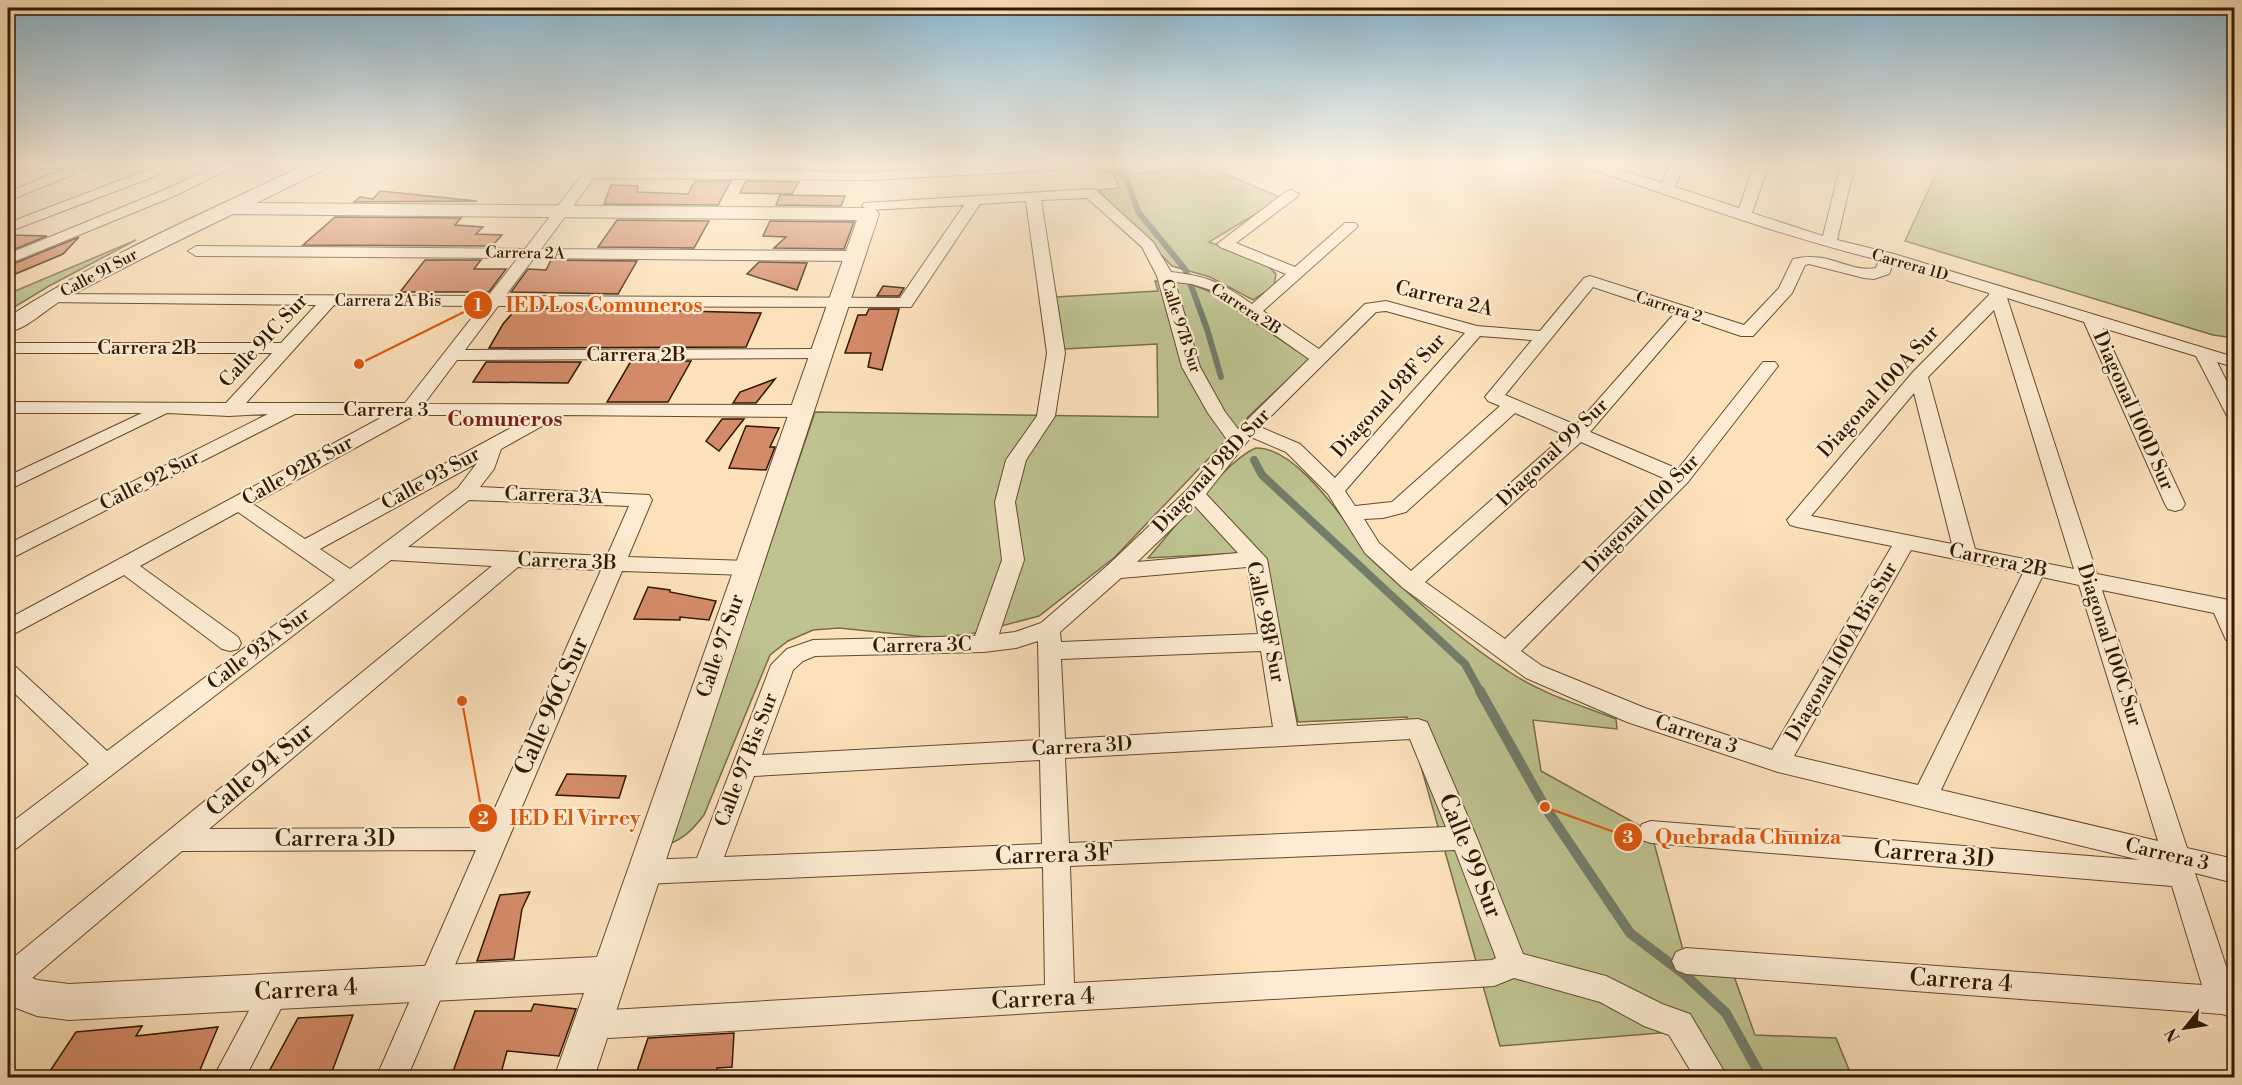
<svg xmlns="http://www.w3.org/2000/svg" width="2242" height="1085" font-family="'Libre Bodoni',serif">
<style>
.green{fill:#bec390;stroke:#776e48;stroke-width:1.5}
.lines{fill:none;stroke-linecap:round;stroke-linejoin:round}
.stream-far2{stroke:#737c6a;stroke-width:6}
.stream-far1{stroke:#737c6a;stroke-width:8}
.stream{stroke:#737c6a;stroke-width:10}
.building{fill:#d48b69;stroke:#301900;stroke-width:1.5}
.minor-casing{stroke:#634b2f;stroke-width:2}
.tertiary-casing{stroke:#634b2f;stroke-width:2}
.minor{fill:#fdecd3;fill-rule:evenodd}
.tertiary{fill:#fdecd3;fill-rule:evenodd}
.labels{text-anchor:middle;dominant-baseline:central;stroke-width:4.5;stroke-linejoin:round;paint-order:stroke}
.far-street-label{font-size:16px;fill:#301900;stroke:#fdecd3}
.street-label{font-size:20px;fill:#301900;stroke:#fdecd3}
.neighbourhood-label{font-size:21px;font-weight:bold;fill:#7a1f14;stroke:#fdecd3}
.near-street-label{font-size:24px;fill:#301900;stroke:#fdecd3}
.leader{fill:none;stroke:#df560b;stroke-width:2}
.callout-dot{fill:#df560b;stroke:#fdecd3;stroke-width:2}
.mark-label{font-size:18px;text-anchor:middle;font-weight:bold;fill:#fff}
.callout-label{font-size:21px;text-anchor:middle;font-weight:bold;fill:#df560b;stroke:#fdecd3;stroke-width:4.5;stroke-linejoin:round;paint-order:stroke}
</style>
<rect width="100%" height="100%" fill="#fce1bb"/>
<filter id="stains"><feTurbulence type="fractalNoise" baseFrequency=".00333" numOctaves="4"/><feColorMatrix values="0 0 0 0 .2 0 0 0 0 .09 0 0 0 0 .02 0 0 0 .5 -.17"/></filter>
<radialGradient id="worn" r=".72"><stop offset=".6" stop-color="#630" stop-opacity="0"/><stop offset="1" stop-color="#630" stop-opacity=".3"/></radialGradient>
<g class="green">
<polygon points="1090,163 1119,163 1133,174 1205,165 1282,198 1209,242 1264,262 1276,274 1274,286 1253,300 1210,277 1172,266 1098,190 1119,188 1114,175"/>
<polygon points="1941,163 2234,163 2234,338 2213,335 1905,241"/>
<polygon points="136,240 49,286 8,311 8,294"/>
<path d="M1155 281 1185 282 1221 296 1240 313 1310 359 1251 414 1115 557 1039 616 975 633 936 638 839 628 813 630 788 641 770 655 704 815C694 828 685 838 669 844L815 412 1158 417 1157 344 1064 349 1056 297 1158 291Z"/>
<path d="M1256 448C1289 447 1327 497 1345 521 1354 534 1362 551 1374 562 1414 599 1462 641 1508 671 1540 693 1580 705 1616 719L1617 729 1533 720 1541 771 1651 832 1686 961 1730 965 1755 1035 1836 1038 1852 1077H1699L1672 1032 1500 1046 1407 717 1298 722 1261 552 1148 558C1172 531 1227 459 1256 448Z"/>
</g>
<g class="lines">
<polyline class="stream-far2" points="1111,163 1126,179 1139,213 1185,269 1207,329 1221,377"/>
<polyline class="stream-far1" points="1254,460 1262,475 1465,664 1481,693"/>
<polyline class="stream" points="1480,691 1545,807 1630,933 1684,974 1726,1013 1762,1078"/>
</g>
<g class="building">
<polygon points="752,166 807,166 805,169 751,169"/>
<polygon points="695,181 731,181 718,205 604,204 611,185 638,186 637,192 688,194"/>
<polygon points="746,181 799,182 792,194 740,193"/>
<polygon points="380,191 477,201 354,202 360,197 373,199"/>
<polygon points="780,195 845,196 841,206 776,205"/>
<polygon points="335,217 461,218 455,225 483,227 476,234 502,235 492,246 303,245"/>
<polygon points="617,220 709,221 694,248 598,247"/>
<polygon points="770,221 854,222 844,249 774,248 786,237 763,236"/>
<polygon points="8,235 47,236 8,252"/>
<polygon points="79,237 63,254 8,277 8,266"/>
<polygon points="425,260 481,260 474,269 506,269 489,292 400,292"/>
<polygon points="551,260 637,261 618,294 511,292 528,269 546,270"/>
<polygon points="759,262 807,263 797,290 747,274"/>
<polygon points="883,286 904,288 899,296 877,296"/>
<polygon points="517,308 610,309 761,313 746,347 489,348 503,324"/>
<polygon points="869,309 899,309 882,370 868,367 871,353 845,353 858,315 866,315"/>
<polygon points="631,361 691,361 668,402 607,402"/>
<polygon points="486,362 581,362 568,383 473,382"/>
<polygon points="775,379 756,403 733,403 740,392"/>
<polygon points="722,419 744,419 719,451 706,441"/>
<polygon points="746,426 779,428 770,447 775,447 766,470 729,468"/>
<polygon points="648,587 670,590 670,592 716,601 709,620 680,617 680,620 634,619"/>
<polygon points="567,774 626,776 619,798 556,795"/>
<polygon points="530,892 522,909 514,959 477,961 500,895"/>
<polygon points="534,1004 576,1009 559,1056 507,1051 500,1077 451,1077 475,1011 531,1011"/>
<polygon points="353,1015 330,1077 266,1077 298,1018"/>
<polygon points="142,1026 136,1036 218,1027 197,1077 46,1077 76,1032"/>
<polygon points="734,1033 732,1067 717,1068 717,1077 635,1077 648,1038"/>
</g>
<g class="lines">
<defs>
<g id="minor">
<polygon points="8,163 117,163 110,167 68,168 74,172 72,175 8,201 8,192 66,168 8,169"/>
<polygon points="223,163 233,163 235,166 172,197 8,264 8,254 162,191"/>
<path d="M591 163H605L600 170 872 172 1035 163 1095 164 1088 168 872 180 594 178 541 249 854 251 862 256 854 261 534 258 505 296 900 298 964 205 869 210 862 206 864 203 1091 189 1096 190 1153 242 1171 272C1208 276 1222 283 1252 304L1286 274 1220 247 1217 244 1287 191 1292 190 1299 194 1297 197 1236 243 1295 267 1345 223H1355L1358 226 1355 229 1263 311 1319 349 1365 304 1386 301 1477 326 1540 331 1584 278 1590 276 1744 325 1779 288 1793 259C1829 250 1849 273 1876 268L1879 260C1778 235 1681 199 1582 166L1580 163H1600L1662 183 1670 163H1684L1675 187 1739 208 1755 163H1769L1752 213 1823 236 1841 163H1855L1837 240 1894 254 2234 357V367L2217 362 2234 396V418L2227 416 2225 412 2196 356 2103 328 2185 504 2182 509 2175 511 2168 509 2165 504 2084 322 2007 298 2097 574 2234 601V642L2226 640 2214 613 2102 590 2187 848 2234 859V883L2195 873 2234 990V1018L2222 1014 1686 974 1676 970 1672 961 1676 952 1686 948 2202 985 2172 886 1651 843 1642 840 1638 832 1642 824 1651 821 2140 860 1778 772 1627 722 1526 678 1403 588 1365 553 1328 494 1286 452 1251 437 1206 494 1267 559 1297 726 1418 719 1427 722 1477 838 1523 954 1606 976 1662 1004 1690 1014 1728 1078H1695L1669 1035 1644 1026 1600 1002 1514 978 1494 986 592 1039 581 1035 577 1025 581 1015 592 1011 1045 985 1043 867 643 884 633 880 629 872 633 864 643 860 697 858 771 665 787 649 813 640 975 636 1002 560 995 502 1006 460 1037 416 1047 353 1026 201 980 204 911 307 498 306 465 350 821 349 827 350 830 354 827 358 457 360 424 404 801 405 808 407 810 411 808 415 801 417 562 415 501 449 494 469 480 487 649 495 652 500 628 557 748 561 756 563 759 568 756 573 748 575 622 571 407 1078H376L476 850 182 851 18 990 8 993V962L492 566 391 560 17 848 8 851V825L89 764 8 687V664L16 667 107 751 335 580 238 512 140 566 238 637 241 643 238 649 230 651 222 649 124 575 8 637V619L388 414H295L8 560V544L268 414 229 416 167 413 8 490V476L142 413H8V402L226 403 272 353H8V343H281L316 305 44 302 42 299 50 294 488 296 518 258 196 256 188 251 196 246 525 249ZM1087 198 1142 247 1157 276 1182 367 1208 413 1228 441 1188 489 1107 566 1041 623 1015 632 999 634 1024 560 1015 502 1026 460 1055 416 1065 353 1041 200ZM1809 264 1864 278 1874 279 1889 274 1893 264 1989 293V295L1913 372 1787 520 1790 525 1797 527 1892 546 1772 750 1645 708 1542 666 1521 651 1688 482 1778 366 1775 362H1763L1678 469 1590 432 1688 318 1741 336H1753L1792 293 1805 265ZM1175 282 1192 284 1211 290 1309 359 1238 429 1225 412 1200 367ZM1593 287 1674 314 1576 425 1505 395ZM334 305 481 306 405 403H246ZM1994 310 2074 569 1975 549 1928 377ZM1386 311 1465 333 1335 478 1300 444 1260 427 1376 312ZM1480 336 1532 340 1485 397 1488 401 1500 406 1392 502 1355 506 1345 491ZM1914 393 1952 544 1811 516ZM1515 413 1565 435 1411 571 1379 543 1364 519 1383 518 1406 512ZM415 415H535L305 539 253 504ZM1581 442 1668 480 1505 639 1425 582ZM477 463 458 488 350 569 320 549ZM469 500 629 506 607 556 408 547ZM1195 506 1238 553 1137 562ZM1911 550 2023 573 1918 785 1794 756ZM518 567 601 570 486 828 209 829ZM1247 567 1258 634 1061 642 1060 632 1121 578ZM2042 577 2079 585 2158 841 1941 790ZM1038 641 1040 740 762 755 793 670 803 661 815 656 984 652 1016 648ZM1261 651 1273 727 1065 739 1061 659ZM1410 739 1446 827 1069 843 1065 758ZM1040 760 1042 844 724 857 754 776ZM1455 850 1496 958 1492 960 1074 983 1070 866Z"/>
<polygon points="1202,163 1218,163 1211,167 1204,166"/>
<polygon points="158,166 165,170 163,173 8,232 8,223"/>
<polygon points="275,977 285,981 290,991 245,1078 213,1078 265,981"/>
</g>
<path id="tertiary" d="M309 163H332L329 167 256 203 869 208 876 210 879 214 594 1078H554L584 993 69 1020 37 1016 8 1005V967L37 980 69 984 597 957 857 220 233 214C175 242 116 271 59 302 43 312 26 329 8 332V317C103 256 208 211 309 163Z"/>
</defs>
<use href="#minor" class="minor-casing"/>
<use href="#tertiary" class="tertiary-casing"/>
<use href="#minor" class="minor"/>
<use href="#tertiary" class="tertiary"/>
</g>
<linearGradient id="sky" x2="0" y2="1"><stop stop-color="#8bb8d2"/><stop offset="0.52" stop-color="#fef2e0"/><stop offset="1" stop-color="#fef2e0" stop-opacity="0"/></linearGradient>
<rect width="2242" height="315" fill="url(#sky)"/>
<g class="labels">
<g class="far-street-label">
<text transform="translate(525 253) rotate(1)">Carrera 2A</text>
<text transform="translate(1910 265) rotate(16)">Carrera 1D</text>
<text transform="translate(99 273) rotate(-28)">Calle 91 Sur</text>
<text x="388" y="301">Carrera 2A Bis</text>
<text transform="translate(1669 307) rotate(18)">Carrera 2</text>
<text transform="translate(1246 309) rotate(33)">Carrera 2B</text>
<text transform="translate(1181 326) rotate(72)">Calle 97B Sur</text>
</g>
<g class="street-label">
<text transform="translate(1444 299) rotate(13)">Carrera 2A</text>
<text transform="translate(264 341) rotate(-47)">Calle 91C Sur</text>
<text x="147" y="348">Carrera 2B</text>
<text x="636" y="355">Carrera 2B</text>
<text transform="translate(1879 392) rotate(-48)">Diagonal 100A Sur</text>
<text transform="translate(1389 396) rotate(-48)">Diagonal 98F Sur</text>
<text x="386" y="410">Carrera 3</text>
<text transform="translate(2133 411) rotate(66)">Diagonal 100D Sur</text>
<text transform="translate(1553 453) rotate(-44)">Diagonal 99 Sur</text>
<text transform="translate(298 471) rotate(-29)">Calle 92B Sur</text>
<text transform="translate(1212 471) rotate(-47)">Diagonal 98D Sur</text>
<text transform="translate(431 479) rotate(-29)">Calle 93 Sur</text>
<text transform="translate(150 481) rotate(-27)">Calle 92 Sur</text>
<text transform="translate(554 496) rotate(2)">Carrera 3A</text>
<text transform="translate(1642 514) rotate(-46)">Diagonal 100 Sur</text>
<text transform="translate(1998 561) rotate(12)">Carrera 2B</text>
<text transform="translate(567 562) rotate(2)">Carrera 3B</text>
<text transform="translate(1265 622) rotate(78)">Calle 98F Sur</text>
<text transform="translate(2109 645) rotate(72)">Diagonal 100C Sur</text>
<text transform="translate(721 646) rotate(-71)">Calle 97 Sur</text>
<text transform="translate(922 646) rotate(-1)">Carrera 3C</text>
<text transform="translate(259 649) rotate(-37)">Calle 93A Sur</text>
<text transform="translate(1842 652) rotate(-60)">Diagonal 100A Bis Sur</text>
<text transform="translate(1696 735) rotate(18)">Carrera 3</text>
<text transform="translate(1082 747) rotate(-3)">Carrera 3D</text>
<text transform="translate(747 760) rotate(-69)">Calle 97 Bis Sur</text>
<text transform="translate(2167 855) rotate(13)">Carrera 3</text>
</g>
<g class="neighbourhood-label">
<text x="505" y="420">Comuneros</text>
</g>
<g class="near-street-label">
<text transform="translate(552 706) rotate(-66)">Calle 96C Sur</text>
<text transform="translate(260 770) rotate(-40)">Calle 94 Sur</text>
<text x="335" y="839">Carrera 3D</text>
<text transform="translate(1054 855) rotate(-2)">Carrera 3F</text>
<text transform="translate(1934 855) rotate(5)">Carrera 3D</text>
<text transform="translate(1470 856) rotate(68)">Calle 99 Sur</text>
<text transform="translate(1961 981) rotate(4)">Carrera 4</text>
<text transform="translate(306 990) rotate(-3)">Carrera 4</text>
<text transform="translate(1043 999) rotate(-3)">Carrera 4</text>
</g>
</g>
<path class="leader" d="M359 364L478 305M462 701L483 818M1545 807L1628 837"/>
<g class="callout-dot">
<circle cx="359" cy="364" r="6"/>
<circle cx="462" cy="701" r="6"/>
<circle cx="1545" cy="807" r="6"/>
<circle cx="478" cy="305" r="15"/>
<circle cx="483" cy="818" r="15"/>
<circle cx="1628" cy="837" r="15"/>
</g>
<g class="mark-label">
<text x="478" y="311">1</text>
<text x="483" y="824">2</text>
<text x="1628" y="843">3</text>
</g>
<g class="callout-label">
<text x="604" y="312">IED Los Comuneros</text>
<text x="575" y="825">IED El Virrey</text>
<text x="1748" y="844">Quebrada Chuniza</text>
</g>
<rect width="2242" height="1085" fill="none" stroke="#fce1bb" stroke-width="30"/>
<rect x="9" y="9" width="2224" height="1067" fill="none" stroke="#301900" stroke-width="3"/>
<rect x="15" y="15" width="2212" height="1055" fill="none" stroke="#301900" stroke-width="1.5"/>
<g transform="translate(2185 1028) rotate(240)" stroke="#fdecd3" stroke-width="4.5" paint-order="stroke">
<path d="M0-4.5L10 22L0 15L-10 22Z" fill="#301900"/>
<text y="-9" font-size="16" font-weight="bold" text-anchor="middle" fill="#301900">N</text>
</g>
<rect width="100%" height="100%" filter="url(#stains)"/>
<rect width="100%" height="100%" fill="url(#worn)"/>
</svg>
